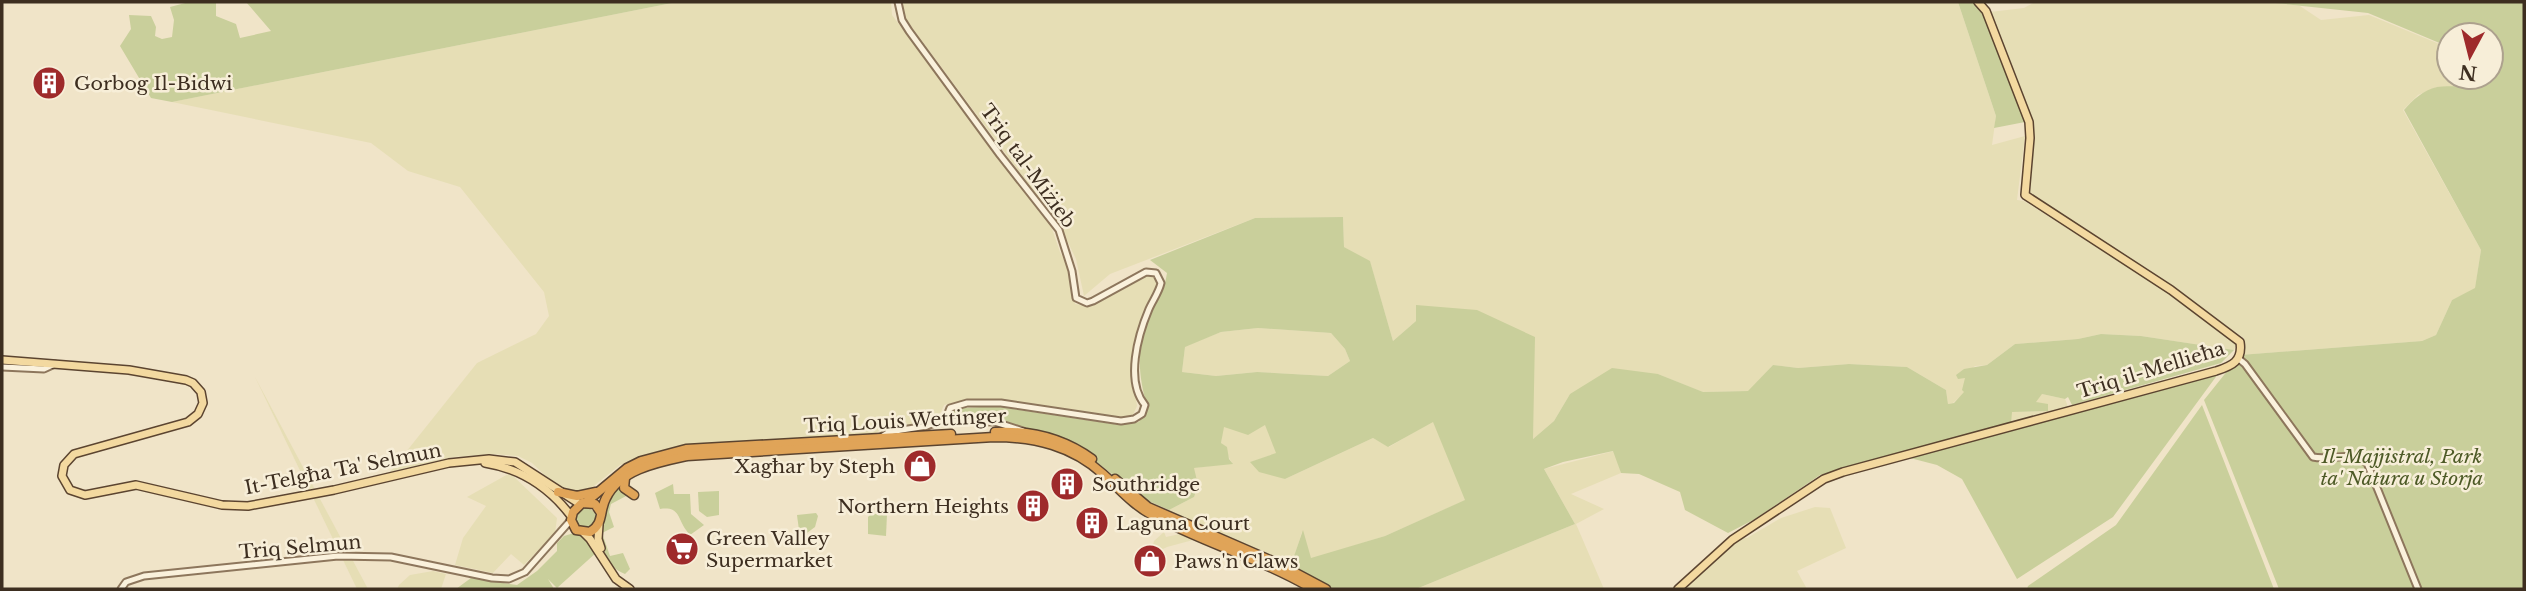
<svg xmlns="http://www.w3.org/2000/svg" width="2526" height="591" font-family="'Libre Baskerville',serif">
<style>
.farmland{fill:#e6deb5}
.green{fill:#c9cf9b;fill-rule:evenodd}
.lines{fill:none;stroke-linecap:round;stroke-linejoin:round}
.minor-casing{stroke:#8d765c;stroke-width:9}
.major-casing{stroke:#5b4430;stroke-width:10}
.highway-casing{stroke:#5b4430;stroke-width:11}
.minor{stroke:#faf1dc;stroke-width:5}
.major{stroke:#f3d9a0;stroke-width:7}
.highway{stroke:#e0a458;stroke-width:8}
.labels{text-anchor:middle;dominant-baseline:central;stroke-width:5;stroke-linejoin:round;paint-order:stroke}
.poi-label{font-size:19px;fill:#3d2e20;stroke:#f7eed8;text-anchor:start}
.street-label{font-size:19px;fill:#3d2e20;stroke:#f7eed8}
.park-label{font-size:19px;font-style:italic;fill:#4d5a26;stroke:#f7eed8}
</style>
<rect width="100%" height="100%" fill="#f0e4c8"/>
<g class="farmland">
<polygon points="677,2 891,2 892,15 1051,226 1060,252 1070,271 1075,304 1083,305 1146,274 1152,274 1158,278 1159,285 1147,303 1142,320 1132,371 1137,406 1132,417 1108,420 1023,403 956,402 944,405 941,412 932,420 917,426 879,431 872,435 696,444 658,451 620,465 585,493 569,493 555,485 532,463 518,456 493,454 453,457 390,472 477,363 536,334 549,316 544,292 460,187 408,171 371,143 172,102"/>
<polygon points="902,2 1958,2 1996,116 1992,145 2025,136 2017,200 2024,201 2177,298 2237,342 2234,350 2141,336 2101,334 2078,339 2015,344 1987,365 1975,366 1961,378 1966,377 1965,392 1953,403 1948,404 1946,390 1907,367 1849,364 1798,368 1773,365 1749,391 1702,392 1658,374 1570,394 1554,421 1533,439 1416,306 1416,321 1393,341 1370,262 1344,247 1343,217 1255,218 1110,274 1084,296 1076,259 1062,230 905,18"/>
<polygon points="2035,2 2271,2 2300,6 2321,20 2369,15 2449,48 2449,77 2480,77 2478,81 2453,88 2437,87 2418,95 2403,110 2481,250 2475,289 2452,300 2436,335 2422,341 2240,355 2244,338 2028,191 2033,129 1990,12 2024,8"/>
<polygon points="1258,328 1331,333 1345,349 1350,361 1328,376 1257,372 1216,376 1182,372 1185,346 1221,332"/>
<polygon points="255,377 368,589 357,589"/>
<polygon points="2042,394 2065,399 2069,409 2011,424 2011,412 2048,411 2036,402 2036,398"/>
<polygon points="1433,421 1466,500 1385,536 1311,559 1302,532 1293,560 1287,564 1216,534 1169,510 1194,497 1194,468 1232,463 1221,443 1223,427 1265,424 1277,453 1251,462 1285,479 1373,438 1389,447"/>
<polygon points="1614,451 1621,473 1571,494 1604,509 1576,524 1604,589 1416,589 1575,524 1544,469"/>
<polygon points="510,473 557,518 555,533 524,565 511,554 493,573 455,565 463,538 486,506 467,497"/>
<polygon points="1815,507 1830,508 1846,548 1797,571 1807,589 1688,589 1686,586 1722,550 1741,538 1747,538 1781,518"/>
<polygon points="1164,532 1166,537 1180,534 1193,540 1167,547 1153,554 1151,552 1154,541"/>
<polygon points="433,571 446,574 441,589 397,589 399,585 410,575"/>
</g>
<g class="green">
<polygon points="189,2 216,2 216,16 236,24 240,38 271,31 246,2 677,2 172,102 151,98 120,46 131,29 129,15 151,16 156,27 155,36 162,39 172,37 174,20 170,7"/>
<polygon points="1958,2 1973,2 1984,16 2025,122 1994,128 1996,116"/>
<path d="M2266 2H2524V589H2279L2204 400 2240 355 2422 341 2436 335 2452 300 2475 288 2481 250 2404 110C2413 100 2423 90 2437 87 2452 84 2468 91 2480 77H2491V35H2449V47L2368 13Z"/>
<path d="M1343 217 1344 247 1370 261 1393 341 1416 321V305L1477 310 1535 337 1533 439 1554 421 1570 394 1612 368 1658 374 1703 392 1748 391 1773 365 1798 368 1849 364 1907 367 1946 390 1948 404 1954 403 1964 392 1962 390 1965 378 1958 379 1956 375 1964 369 1987 365 2015 344 2078 339 2101 334 2141 336 2234 350 2221 363 2072 405 2068 397 2065 399 2042 394 2036 402 2048 404V411L2012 412 2011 424 1820 475 1755 519 1728 533 1685 510 1680 492 1639 474 1621 473 1613 451 1563 462 1544 469 1575 524 1416 589H1328L1287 564 1293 559 1303 530 1311 558 1385 536 1465 500 1433 422 1388 447 1373 438 1285 479 1259 472 1250 462 1276 453 1265 425 1248 435 1224 427 1221 443 1227 447 1229 459 1233 464 1194 468 1198 485 1194 497 1169 510 1144 499 1071 442 988 418 950 419 947 414 952 409 993 406 1120 425 1139 422 1147 406C1137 371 1136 342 1153 309 1159 296 1165 288 1167 273L1150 260 1255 218ZM1258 328 1331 333 1345 349 1350 361 1328 376 1257 372 1216 376 1182 372 1185 347 1221 332Z"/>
<polygon points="2218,374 2113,517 2017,579 1962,479 1937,465 1910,458"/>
<polygon points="2202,405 2274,589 2027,589 2028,586 2116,525"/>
<path d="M673 484 674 494H690L691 514 704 525 690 535C676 520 682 506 660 509L655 493Z"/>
<path d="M620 485 622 491 628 495 611 504 609 512 614 527 602 533 610 556 623 553 630 569 625 574C588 559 598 508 620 485Z"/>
<polygon points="719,491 719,515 707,517 699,511 698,492"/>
<circle cx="586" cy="518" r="10"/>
<polygon points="816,513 818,516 815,527 800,538 797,515"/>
<polygon points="871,514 887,514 886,536 868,534 868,517"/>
<polygon points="574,533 586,538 597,552 557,588 548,579 554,589 456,589 471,578 517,585 537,571 557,551 557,543 564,536"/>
</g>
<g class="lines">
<defs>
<g id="minor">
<path d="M2239 359 2245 364 2313 457C2331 461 2351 450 2367 463L2418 589"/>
<polyline points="2,367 44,369 55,364"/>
<polyline points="946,418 949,421 995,422 1023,431"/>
<path d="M881 437 889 432 927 426 946 418 950 408 967 403H1001L1121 421 1134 419 1142 414 1145 405C1125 381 1138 335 1149 309 1153 300 1159 292 1161 283L1156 273 1146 272 1093 301 1087 303 1076 298 1072 271 1059 230 1000 155 909 31 902 20 898 2"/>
<polyline points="121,589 126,582 144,576 338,556 391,557 492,578 509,579 525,572 571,520"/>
</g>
<g id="major">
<polyline points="2,360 129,370 186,380 193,383 201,392 203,403 198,414 188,422 74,454 64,465 62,476 70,490 85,495 136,485 222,505 248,506 334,490 449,463 489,459 515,462 580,504"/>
<path d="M485 463C522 469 549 487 571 516"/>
<polyline points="599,525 598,539 601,548"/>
<polyline points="584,533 590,539 616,579 630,589"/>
<path d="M1678 589 1732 540 1824 479 1843 472 2216 371C2232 366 2243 361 2240 342L2171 290 2025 195 2030 138 2029 122 1986 11 1978 2"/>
</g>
<g id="highway">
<path d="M995 432C1030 430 1063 438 1092 459"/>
<polyline points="625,478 624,488 634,495"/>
<polyline points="1115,479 1148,507 1279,564 1326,589"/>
<polyline points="558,492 577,496 596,492"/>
<polyline points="585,503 627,468 641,461 686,449 951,434"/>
<path d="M601 513 595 504 582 503 573 512 571 520 576 530 590 532C604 524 599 511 606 498 620 469 659 462 687 456L994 437C1035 437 1072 446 1103 474 1120 489 1132 504 1152 515 1204 543 1262 559 1313 589"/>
</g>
</defs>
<use href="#minor" class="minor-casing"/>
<use href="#major" class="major-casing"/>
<use href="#highway" class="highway-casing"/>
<use href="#minor" class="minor"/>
<use href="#major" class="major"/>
<use href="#highway" class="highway"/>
</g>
<defs>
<symbol id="building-disc" viewBox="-11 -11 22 22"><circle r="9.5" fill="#9e2a2b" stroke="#f7eed8"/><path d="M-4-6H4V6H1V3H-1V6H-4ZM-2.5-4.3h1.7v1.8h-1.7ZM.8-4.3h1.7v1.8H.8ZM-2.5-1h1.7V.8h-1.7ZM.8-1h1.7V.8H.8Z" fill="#fff"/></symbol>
<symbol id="shop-disc" viewBox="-11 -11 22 22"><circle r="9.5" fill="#9e2a2b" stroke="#f7eed8"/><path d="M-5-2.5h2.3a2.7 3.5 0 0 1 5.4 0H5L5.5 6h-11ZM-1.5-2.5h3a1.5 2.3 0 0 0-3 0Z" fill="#fff"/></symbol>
<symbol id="supermarket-disc" viewBox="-11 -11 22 22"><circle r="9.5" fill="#9e2a2b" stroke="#f7eed8"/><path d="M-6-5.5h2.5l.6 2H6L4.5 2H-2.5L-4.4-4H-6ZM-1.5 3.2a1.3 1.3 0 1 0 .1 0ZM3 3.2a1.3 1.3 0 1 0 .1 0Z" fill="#fff"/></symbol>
</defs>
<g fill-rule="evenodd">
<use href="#building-disc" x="30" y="64" width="38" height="38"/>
<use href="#shop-disc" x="901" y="447" width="38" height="38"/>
<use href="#building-disc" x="1048" y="465" width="38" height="38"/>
<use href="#building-disc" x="1014" y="487" width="38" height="38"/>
<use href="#building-disc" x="1073" y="504" width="38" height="38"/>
<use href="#supermarket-disc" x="663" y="530" width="38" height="38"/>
<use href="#shop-disc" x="1131" y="542" width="38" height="38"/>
</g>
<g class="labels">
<g class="poi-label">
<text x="74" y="83">Gorbog Il-Bidwi</text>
<text x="895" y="466" text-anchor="end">Xagħar by Steph</text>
<text x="1092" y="484">Southridge</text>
<text x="1009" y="506" text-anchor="end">Northern Heights</text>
<text x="1116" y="523">Laguna Court</text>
<text x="706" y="538">Green Valley<tspan x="706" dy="22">Supermarket</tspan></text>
<text x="1174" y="561">Paws'n'Claws</text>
</g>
<g class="street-label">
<text transform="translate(1028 166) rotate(54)">Triq tal-Miżieb</text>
<text transform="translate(2151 370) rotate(-17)">Triq il-Mellieħa</text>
<text transform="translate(905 421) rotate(-3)">Triq Louis Wettinger</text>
<text transform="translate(343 469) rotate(-11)">It-Telgħa Ta' Selmun</text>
<text transform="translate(300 547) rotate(-5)">Triq Selmun</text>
</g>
<g class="park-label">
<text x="2402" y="456">Il-Majjistral, Park<tspan x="2402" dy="22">ta' Natura u Storja</tspan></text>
</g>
</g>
<rect width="2526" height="591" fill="none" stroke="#3d2e20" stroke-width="7"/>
<g transform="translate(2470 56) rotate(187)"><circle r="33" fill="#f7eed8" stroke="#ada18e" stroke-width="2"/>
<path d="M0-5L12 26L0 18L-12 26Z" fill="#9e2a2b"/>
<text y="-10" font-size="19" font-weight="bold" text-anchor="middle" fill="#3d2e20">N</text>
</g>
</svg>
